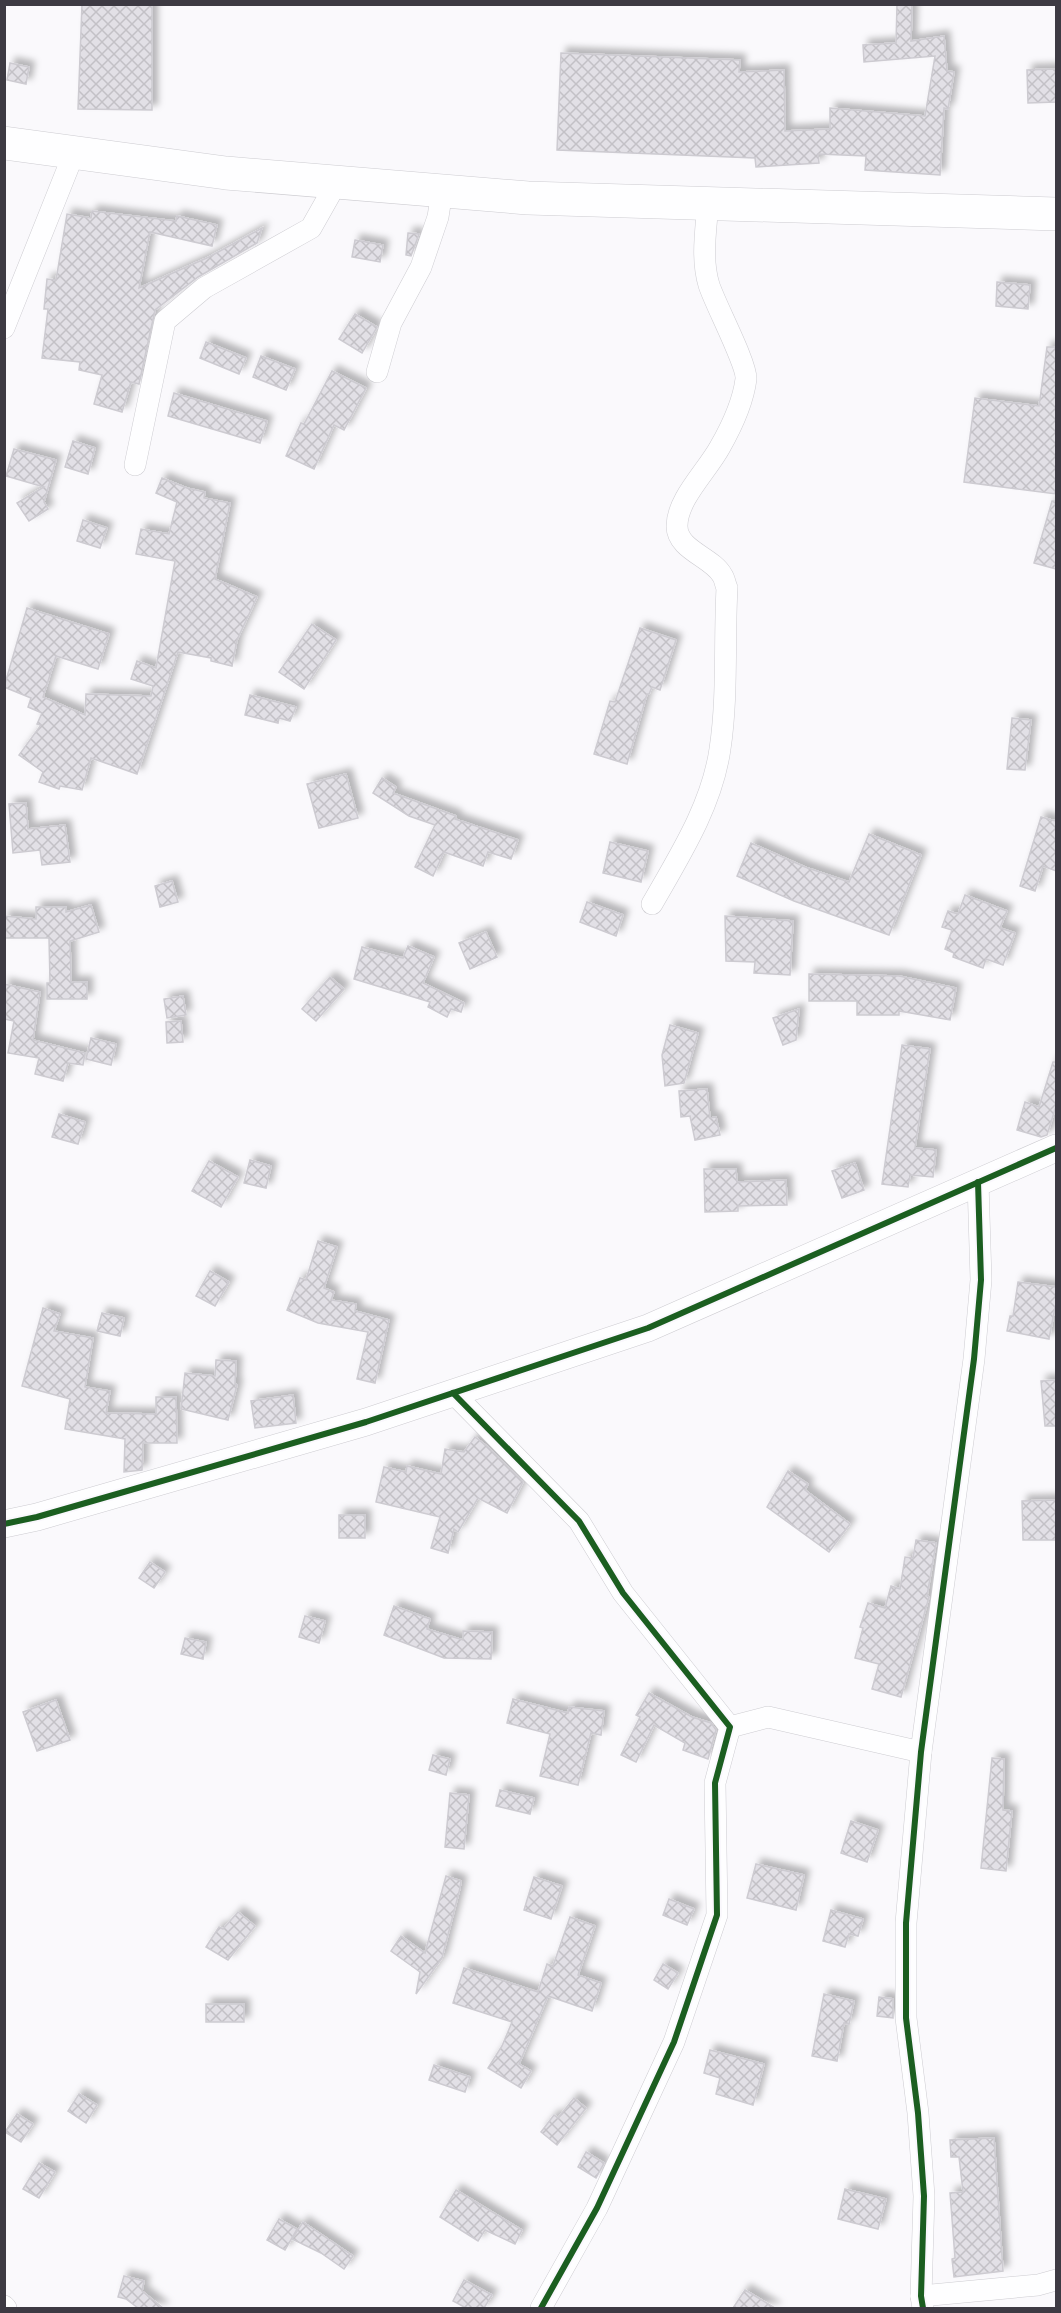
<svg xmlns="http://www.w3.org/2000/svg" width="1061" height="2313" font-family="Cabin,sans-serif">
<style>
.building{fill:url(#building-cross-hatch);stroke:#cdcbd1;stroke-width:1.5;filter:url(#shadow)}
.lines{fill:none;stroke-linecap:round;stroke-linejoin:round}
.minor-casing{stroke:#cdccd1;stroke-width:22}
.tertiary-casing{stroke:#cdccd1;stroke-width:28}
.primary-casing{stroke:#cdccd1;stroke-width:34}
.minor{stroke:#fefeff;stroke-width:21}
.tertiary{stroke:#fefeff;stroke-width:27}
.primary{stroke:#fefeff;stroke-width:33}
.cycleway-casing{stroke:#faf8fd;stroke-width:10}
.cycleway{stroke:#1b5e20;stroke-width:6}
</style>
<defs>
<pattern id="building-cross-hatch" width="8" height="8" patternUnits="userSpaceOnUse" patternTransform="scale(1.5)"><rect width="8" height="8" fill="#e2e0e6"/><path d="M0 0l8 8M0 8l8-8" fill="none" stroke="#c3c1c6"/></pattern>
<filter id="shadow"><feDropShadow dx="5.5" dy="-5.5" stdDeviation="3" flood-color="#0004"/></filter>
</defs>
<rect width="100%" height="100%" fill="#faf9fc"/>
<g class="building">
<polygon points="82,4 152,4 152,110 78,109"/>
<polygon points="897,4 912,4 911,41 944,36 947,71 954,72 948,109 944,108 940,175 865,170 866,156 818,154 819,163 756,167 755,158 557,150 561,53 740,60 739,72 784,70 785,131 830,129 830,108 925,116 935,56 864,62 863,45 896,43"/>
<polygon points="10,63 29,67 26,84 7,80"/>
<polygon points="1056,69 1056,102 1028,103 1027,70"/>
<polygon points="92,211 176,221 177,216 217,225 212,246 150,232 139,288 209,257 262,228 257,243 198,277 155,310 139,384 131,382 122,412 94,404 102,375 79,370 80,362 42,358 48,309 44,309 47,279 56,280 67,214 91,218"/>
<polygon points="408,233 419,234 411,256 406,255"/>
<polygon points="355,240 383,245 380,262 352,257"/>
<polygon points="997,282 1030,285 1028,309 996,306"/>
<polygon points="355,314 377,327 362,353 339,339"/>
<polygon points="206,342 246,358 239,374 200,358"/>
<polygon points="1047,347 1056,347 1056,494 964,482 975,398 1039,406"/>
<polygon points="261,356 295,369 286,390 253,377"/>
<polygon points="332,371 366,388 344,430 334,425 314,469 286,456 301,423 304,424"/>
<polygon points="174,393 267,421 260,443 168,416"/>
<polygon points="73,441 95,448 88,474 65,467"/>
<polygon points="14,449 56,460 44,502 48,509 29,521 17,503 44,487 6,476"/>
<polygon points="162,478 187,488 205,492 204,498 230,503 215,579 257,597 237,640 232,666 211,661 211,658 178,652 137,774 91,758 82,790 60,786 59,789 39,782 43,772 19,755 41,725 37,724 42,713 28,707 31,698 4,687 27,608 109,634 98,669 56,656 43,697 85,715 86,694 151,696 153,686 131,679 137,661 156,668 175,561 136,554 141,529 169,534 177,502 156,493"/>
<polygon points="1052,501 1056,501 1056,569 1034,563"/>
<polygon points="83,520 107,528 100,548 77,541"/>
<polygon points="312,624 336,640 304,689 279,672"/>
<polygon points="640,628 676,640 660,690 652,687 649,694 647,694 627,764 594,754 610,701 615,702"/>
<polygon points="250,695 296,707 290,721 279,718 278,723 245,715"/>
<polygon points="1012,718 1031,720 1025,770 1007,769"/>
<polygon points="346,774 358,818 319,828 307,784"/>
<polygon points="382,778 396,787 393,793 456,816 455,819 518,840 511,859 488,852 483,866 444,852 433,876 415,867 435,825 409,816 373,793"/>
<polygon points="26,803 28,829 65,825 70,862 42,865 40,850 13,853 9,804"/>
<polygon points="1041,817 1056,821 1056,871 1043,866 1035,891 1020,886"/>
<polygon points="869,834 921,855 889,935 794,901 737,876 751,843 805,867 849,882"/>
<polygon points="610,842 648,851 641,882 603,873"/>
<polygon points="172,881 178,902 160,907 155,886"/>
<polygon points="965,895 1007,911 1000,928 1015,933 1003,965 986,959 983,968 953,957 954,953 945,949 952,930 942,927 948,911 958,914"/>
<polygon points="587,902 623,915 616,936 580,922"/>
<polygon points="91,905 99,932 70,941 71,982 87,982 87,999 47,999 47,983 50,983 49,938 4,938 4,916 36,919 36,907 66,907 66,912"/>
<polygon points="725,916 793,921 790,975 754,973 755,962 726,961"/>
<polygon points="486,932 497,957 470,969 459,943"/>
<polygon points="408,946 434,957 423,983 464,1003 461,1012 451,1009 447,1017 428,1007 430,1002 354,979 362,947 403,958"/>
<polygon points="809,974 899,976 956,988 950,1020 899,1011 899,1015 857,1015 857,1001 809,1001"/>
<polygon points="330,977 344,989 316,1021 302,1009"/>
<polygon points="4,984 40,992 33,1040 85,1053 83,1065 68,1063 63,1081 35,1074 39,1058 8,1053 14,1021 4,1019"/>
<polygon points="183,996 186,1015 167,1018 164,999"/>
<polygon points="799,1009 796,1040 783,1045 773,1018"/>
<polygon points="181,1021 183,1042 167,1043 166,1022"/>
<polygon points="670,1025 698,1033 684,1083 665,1086 662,1055"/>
<polygon points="91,1038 116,1044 111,1065 86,1059"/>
<polygon points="902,1045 930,1049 915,1148 936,1150 933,1177 910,1175 908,1187 882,1184"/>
<polygon points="1053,1062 1056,1062 1056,1106 1047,1135 1041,1137 1017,1130 1025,1102 1039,1107"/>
<polygon points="707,1089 710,1118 716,1117 720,1135 695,1140 690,1116 681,1117 679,1091"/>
<polygon points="59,1114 85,1122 78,1144 52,1137"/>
<polygon points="250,1160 271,1166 266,1188 244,1183"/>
<polygon points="209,1161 238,1177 221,1207 192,1191"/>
<polygon points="855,1163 864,1190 842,1198 832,1171"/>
<polygon points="704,1169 736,1169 737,1182 786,1180 787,1205 738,1206 738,1211 705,1212"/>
<polygon points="318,1241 337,1247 324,1288 334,1292 331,1300 356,1304 355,1311 389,1320 375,1383 357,1379 368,1332 318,1323 287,1310 300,1278 306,1280"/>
<polygon points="210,1271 229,1282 215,1306 196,1296"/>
<polygon points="1018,1282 1056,1287 1056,1307 1055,1307 1049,1339 1007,1331 1010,1316 1013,1316"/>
<polygon points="43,1308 60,1314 54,1331 93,1338 85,1387 110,1391 106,1413 156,1414 156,1397 176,1397 177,1443 143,1443 142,1470 124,1472 125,1439 65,1429 70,1399 22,1386"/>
<polygon points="102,1313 124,1318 120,1336 97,1331"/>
<polygon points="216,1360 236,1361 235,1384 237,1385 228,1420 181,1409 185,1373 215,1376"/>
<polygon points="1056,1380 1056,1426 1045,1426 1041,1381"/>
<polygon points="293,1395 296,1423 255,1428 251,1401"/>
<polygon points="475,1437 488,1447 523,1482 507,1513 478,1498 458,1532 454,1529 448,1553 431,1548 440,1517 376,1502 384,1467 406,1472 407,1466 441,1474 445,1449 464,1452"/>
<polygon points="788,1471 808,1484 805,1490 850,1524 829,1552 767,1507"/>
<polygon points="1056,1500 1056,1540 1023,1540 1022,1501"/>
<rect x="339" y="1515" width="26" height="23"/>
<polygon points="916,1540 936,1543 927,1596 929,1597 901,1697 872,1689 879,1664 855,1658 863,1628 860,1627 868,1603 885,1608 891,1586 900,1589 905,1557 913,1558"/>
<polygon points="150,1562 165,1572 154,1588 139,1578"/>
<polygon points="394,1606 430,1619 427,1629 463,1640 463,1631 492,1632 491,1659 444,1658 384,1635"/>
<polygon points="305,1616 325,1621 319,1643 299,1637"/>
<polygon points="185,1638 206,1642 203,1659 181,1654"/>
<polygon points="649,1693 692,1717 711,1723 716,1730 708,1759 683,1750 685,1743 654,1725 636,1762 621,1755 640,1717 636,1715"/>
<polygon points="513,1699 568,1713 569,1707 604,1711 601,1735 591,1733 578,1785 540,1776 550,1734 507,1723"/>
<polygon points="56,1700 70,1740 37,1751 23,1712"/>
<polygon points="433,1755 450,1759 446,1775 429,1770"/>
<polygon points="992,1758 1004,1759 1003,1810 1012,1811 1006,1871 981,1868"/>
<polygon points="500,1790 534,1798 530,1814 496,1806"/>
<polygon points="450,1793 469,1795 464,1849 445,1847"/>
<polygon points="851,1821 878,1830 867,1862 841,1853"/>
<polygon points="756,1864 804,1875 796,1910 747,1898"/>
<polygon points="446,1876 461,1881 460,1888 442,1958 416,1994 420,1972 391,1951 401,1936 425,1953"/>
<polygon points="534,1877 562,1886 551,1919 524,1910"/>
<polygon points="669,1899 694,1909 687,1925 663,1915"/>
<polygon points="831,1910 863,1919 858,1936 849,1934 845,1947 823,1941"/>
<polygon points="238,1912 255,1926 228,1960 206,1947 219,1927 223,1929"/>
<polygon points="570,1917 595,1926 578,1975 601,1983 592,2011 548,1996 519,2064 531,2071 521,2088 488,2068 502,2046 512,2022 453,2003 464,1968 538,1992 547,1964 553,1966"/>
<polygon points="663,1964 678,1973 668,1989 654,1980"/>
<polygon points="824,1994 854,2001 849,2024 844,2023 837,2061 812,2056"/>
<polygon points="879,1997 893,1999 893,2018 877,2016"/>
<rect x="206" y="2004" width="38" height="18"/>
<polygon points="710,2050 764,2064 753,2105 716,2094 720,2078 704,2073"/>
<polygon points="434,2065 470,2077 465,2092 429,2080"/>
<polygon points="79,2094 97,2105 86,2123 68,2111"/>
<polygon points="574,2098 586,2108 557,2145 541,2132 554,2115 558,2118"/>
<polygon points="17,2114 33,2124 21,2142 5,2132"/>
<polygon points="994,2138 1003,2271 954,2277 952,2259 955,2258 950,2193 963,2192 959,2157 951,2157 950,2140"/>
<polygon points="586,2152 604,2163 596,2178 578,2167"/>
<polygon points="39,2163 55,2172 39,2198 23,2189"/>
<polygon points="845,2189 886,2199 878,2229 838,2219"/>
<polygon points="456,2190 522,2230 515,2244 485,2230 478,2241 440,2217"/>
<polygon points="279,2219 297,2229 285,2250 267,2240"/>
<polygon points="303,2222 353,2256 344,2269 321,2253 292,2239"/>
<polygon points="124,2276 144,2281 142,2291 163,2308 138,2308 126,2299 118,2297"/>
<polygon points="464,2280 492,2295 484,2308 466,2308 453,2301"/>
<polygon points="745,2290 775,2308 733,2308"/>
</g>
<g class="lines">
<defs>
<g id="minor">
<polyline points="4,328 74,153"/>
<polyline points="377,372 391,323 421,267 438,217 442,191"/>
<polyline points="135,465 165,321 204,288 311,228 337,182"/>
<path d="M652 904C680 855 712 805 720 749 728 696 724 641 727 588 725 584 725 579 722 575 712 557 677 550 677 526 677 499 707 471 720 447 732 426 743 403 746 379 747 364 715 304 709 285 701 259 706 230 708 203"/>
<polyline points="453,1393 579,1521 623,1593 730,1727 715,1783 717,1915 674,2042 597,2208 541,2308"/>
<polyline points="730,1727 768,1717 921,1752"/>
<polyline points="921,2296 1038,2285 1056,2280"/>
<polyline points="4,2306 6,2308"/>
<polyline points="923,2308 921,2296 924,2196 918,2113 906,2018 906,1923 921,1752 974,1359 981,1280 978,1182"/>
</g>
<polyline id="tertiary" points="4,1524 37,1517 366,1422 648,1328 1056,1148"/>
<polyline id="primary" points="4,143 226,173 528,198 1056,214"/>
</defs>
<use href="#minor" class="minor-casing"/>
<use href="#tertiary" class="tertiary-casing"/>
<use href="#primary" class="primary-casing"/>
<use href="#minor" class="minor"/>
<use href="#tertiary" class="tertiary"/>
<use href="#primary" class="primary"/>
<defs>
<g id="cycleway">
<polyline points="453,1393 579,1521 623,1593 730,1727 715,1783 717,1915 674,2042 597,2208 541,2308"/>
<polyline points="4,1524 37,1517 366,1422 648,1328 1056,1148"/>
<polyline points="923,2308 921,2296 924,2196 918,2113 906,2018 906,1923 921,1752 974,1359 981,1280 978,1182"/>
</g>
</defs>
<use href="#cycleway" class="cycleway-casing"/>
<use href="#cycleway" class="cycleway"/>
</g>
<rect width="1061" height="2313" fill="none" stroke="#3d3a43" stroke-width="12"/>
</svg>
